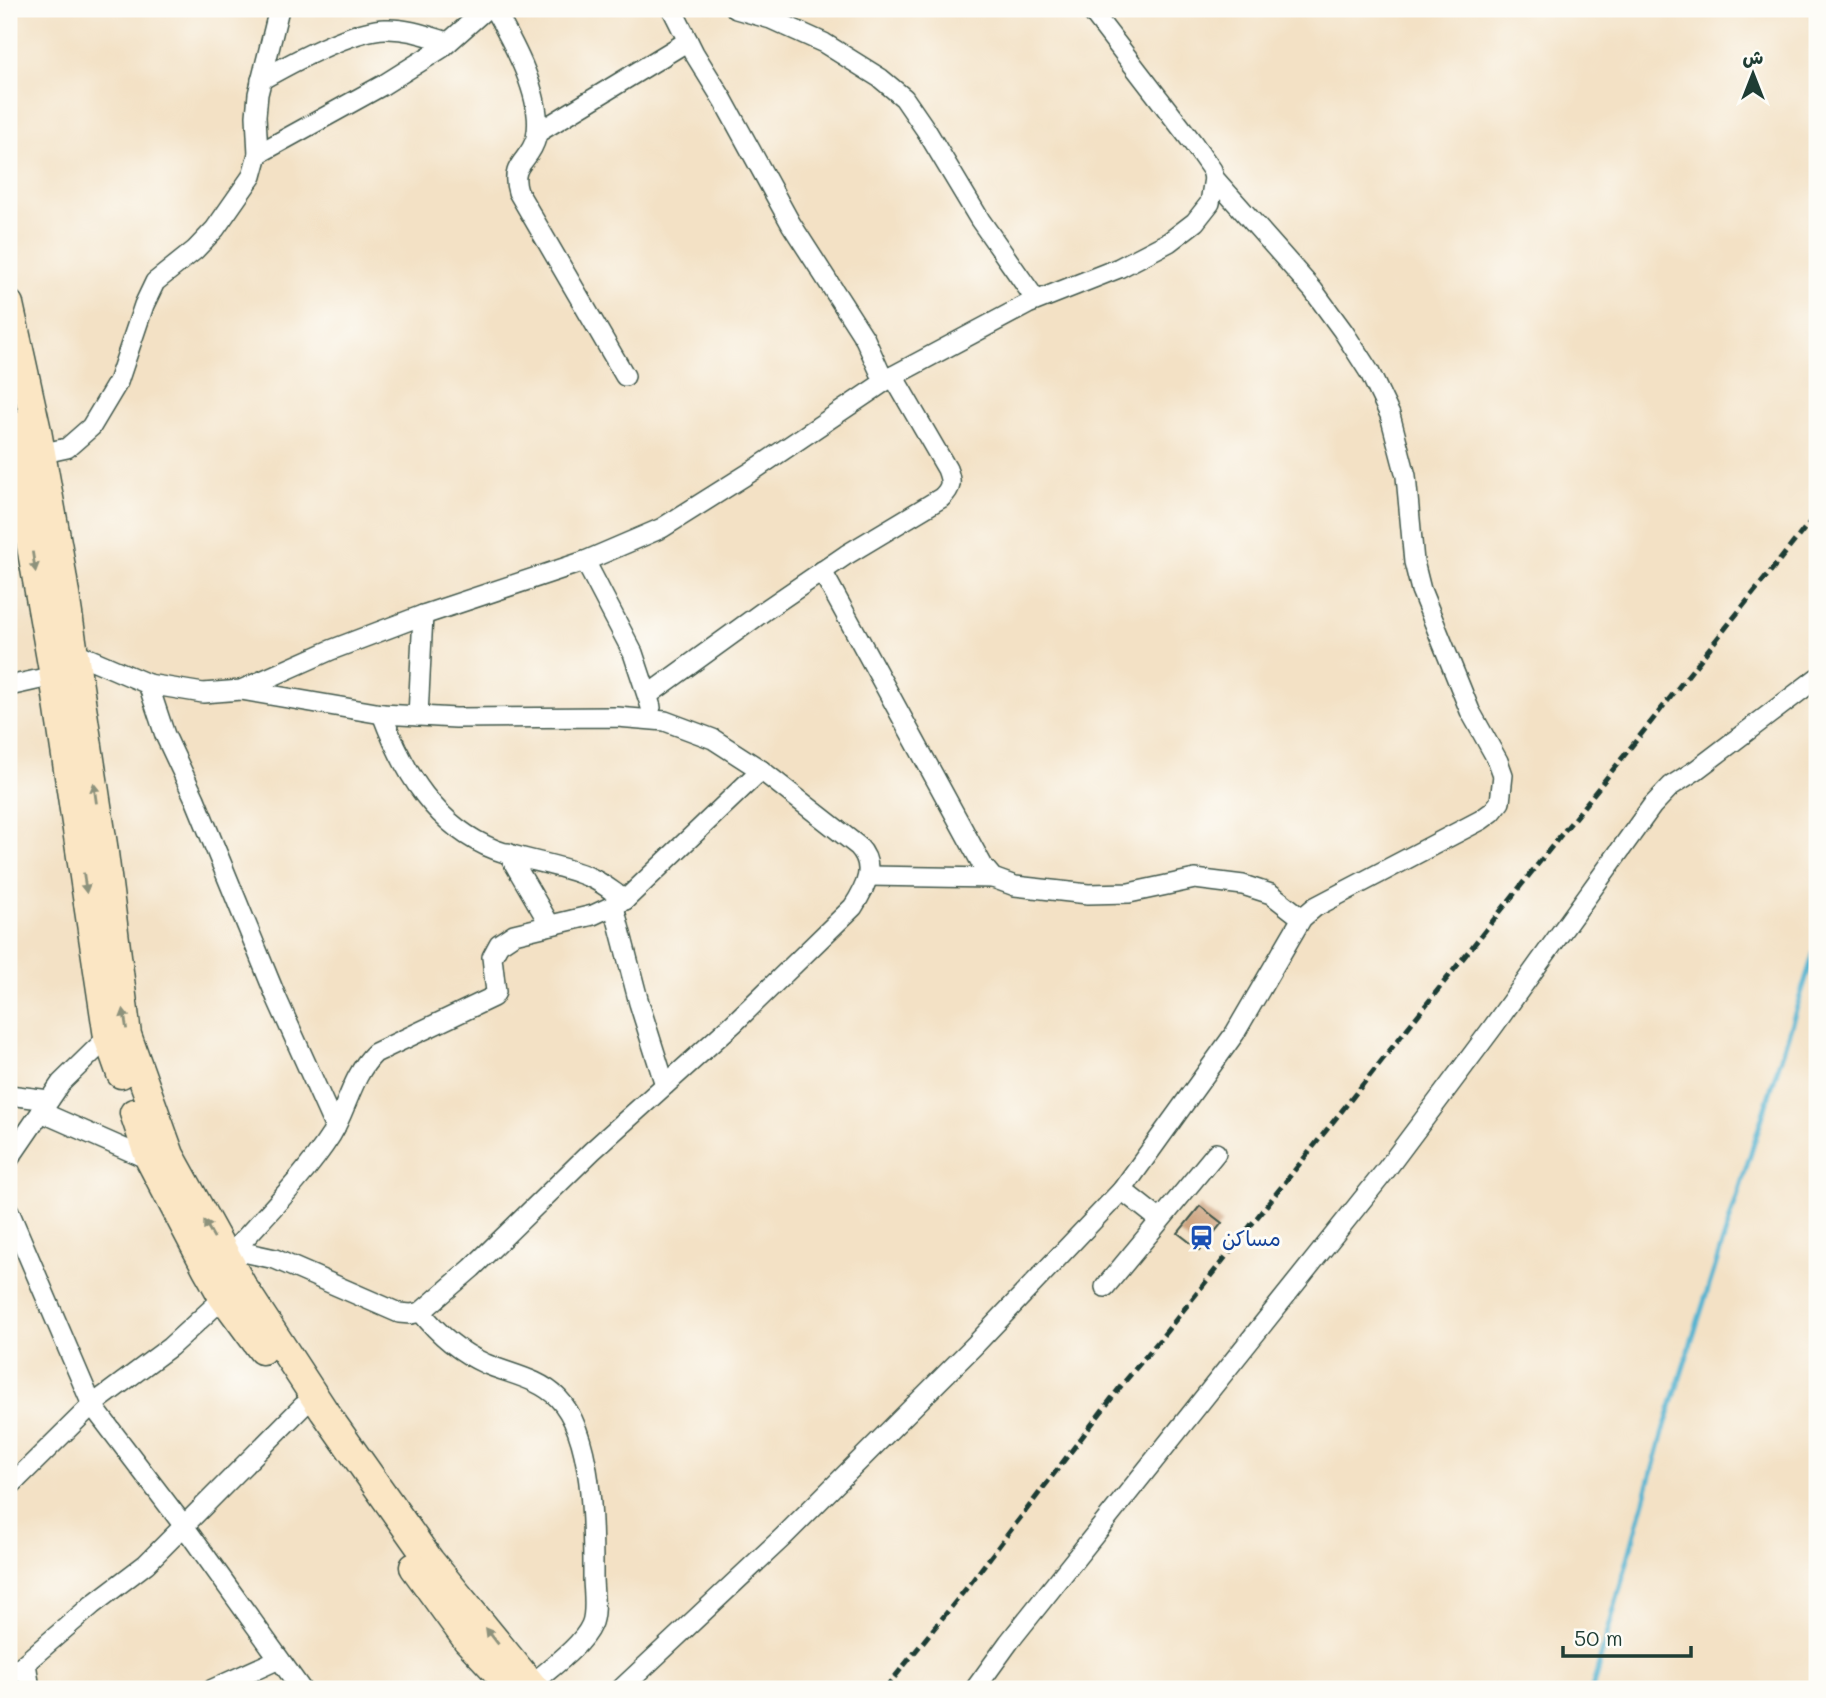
<svg xmlns="http://www.w3.org/2000/svg" width="1826" height="1698" font-family="Mali,'Playpen Sans Arabic',sans-serif">
<style>
.lines{fill:none;stroke-linecap:round;stroke-linejoin:round}
.stream{stroke:#52b3d0;stroke-width:5}
.building{fill:#cca07c}
.street-casing{stroke:#3f564a;stroke-width:22}
.secondary-casing{stroke:#3f564a;stroke-width:31}
.street{stroke:#fff;stroke-width:19}
.secondary{stroke:#fbe6c4;stroke-width:28}
.rail{stroke:#1f3d34;stroke-width:5;stroke-dasharray:10 5;stroke-linecap:butt}
.oneway{fill:#8d927c}
.labels{text-anchor:middle;dominant-baseline:central;stroke-width:6;stroke-linejoin:round;paint-order:stroke}
.transit-label{font-size:21px;fill:#164399;stroke:#fdfcf7;text-anchor:start}
</style>
<rect width="100%" height="100%" fill="#fdfcf7"/>
<filter id="ink" filterUnits="userSpaceOnUse"><feTurbulence type="fractalNoise" baseFrequency=".0143" numOctaves="2"/><feDisplacementMap in="SourceGraphic" scale="14" xChannelSelector="R" yChannelSelector="G"/><feConvolveMatrix kernelMatrix="1 2 1 2 8 2 1 2 1" color-interpolation-filters="sRGB"/></filter>
<filter id="wash" filterUnits="userSpaceOnUse"><feTurbulence type="fractalNoise" baseFrequency=".00686" numOctaves="4" result="noise"/><feDisplacementMap in="SourceGraphic" scale="28" xChannelSelector="R" yChannelSelector="G"/><feGaussianBlur stdDeviation="1.57" result="paint"/><feColorMatrix in="noise" values="0 0 0 0 0 0 0 0 0 0 0 0 0 0 0 0 0 1.4 0 .05"/><feComposite in="paint" operator="in"/></filter>
<g filter="url(#wash)">
<rect width="100%" height="100%" fill="#f3e1c5"/>
<g class="lines">
<polyline class="stream" points="1592,1689 1663,1432 1817,943"/>
</g>
<g id="blocks">
<polygon class="building" points="1200,1206 1222,1223 1200,1250 1178,1233"/>
</g>
</g>
<g filter="url(#ink)">
<use href="#blocks" fill-opacity="0" stroke="#3f564a" stroke-width="2"/>
<g class="lines">
<defs>
<g id="street">
<path d="M494 9C512 41 545 99 536 138 530 162 509 163 518 192L625 376"/>
<polyline points="672,9 694,53 723,100 791,224 865,339 884,381"/>
<polyline points="736,9 771,19 824,43 880,78 904,98 926,130 980,220 1036,300"/>
<path d="M261 80C291 63 351 30 385 29 407 28 428 36 448 42"/>
<polyline points="537,133 688,41"/>
<polyline points="258,154 383,85 442,48 486,9"/>
<polyline points="30,456 67,448 91,427 118,382 144,305 155,282 195,250 215,229 252,176 258,154 256,116 258,94 279,9"/>
<polyline points="585,561 633,653 651,707"/>
<polyline points="822,571 983,866 993,878 1015,886 1088,894 1129,893 1195,879 1243,885 1271,894 1302,918"/>
<polyline points="74,652 148,684 203,693 241,690 331,650 423,615 585,561 662,528 754,470 893,376 1028,304 1119,268 1169,242 1195,222 1210,203 1214,178"/>
<polyline points="148,684 165,735 195,799 277,999 335,1128"/>
<polyline points="9,686 54,676"/>
<path d="M648 695 764 611 846 555 941 498C952 488 952 482 947 469L893 376"/>
<path d="M382 714C403 771 436 827 496 850 526 861 559 864 589 877 602 882 613 892 625 900"/>
<polyline points="418,716 423,615"/>
<polyline points="508,853 550,925"/>
<polyline points="868,876 993,878"/>
<polyline points="614,907 639,1003 665,1085"/>
<polyline points="9,1095 49,1100"/>
<polyline points="41,1112 150,1160"/>
<polyline points="9,1159 61,1083 108,1037"/>
<polyline points="1122,1190 1160,1220"/>
<polyline points="9,1211 92,1405 184,1526 301,1689"/>
<path d="M234 1250 275 1259 399 1313 411 1314 421 1312 472 1268 592 1151 734 1023 853 907C866 887 877 866 858 846L761 770 713 739 665 721 617 717 456 718 382 714 241 690"/>
<path d="M229 1256C264 1216 302 1180 331 1135 347 1109 352 1075 375 1053L493 997 496 992 492 957 499 944 514 934 593 915 625 900 761 770"/>
<polyline points="1105,1287 1216,1153"/>
<path d="M421 1312C439 1335 459 1352 486 1364 510 1374 540 1379 558 1398 594 1435 593 1528 593 1577 593 1591 597 1612 591 1625 582 1646 549 1669 531 1685"/>
<polyline points="9,1487 92,1405 170,1347 231,1291"/>
<polyline points="26,1663 30,1689"/>
<polyline points="9,1677 92,1605 146,1564 303,1406"/>
<polyline points="213,1689 279,1659"/>
<polyline points="621,1689 783,1537 974,1346 1122,1190 1235,1033 1302,918 1315,907 1481,820 1492,812 1500,802 1503,775 1498,761 1470,711 1421,590 1414,562 1406,476 1390,415 1370,373 1343,331 1313,290 1214,178 1212,170 1193,143 1090,9"/>
<polyline points="975,1689 1009,1642 1386,1170 1493,1027 1652,806 1671,786 1696,770 1817,678"/>
</g>
<g id="secondary">
<polyline points="9,304 37,431 58,548 103,845 127,1035 170,1155 243,1287 324,1411 430,1561 535,1689"/>
<polyline points="9,422 54,676 108,1037 121,1074"/>
<polyline points="134,1113 150,1160 206,1267 223,1297 262,1350"/>
<polyline points="414,1567 467,1640 513,1689"/>
</g>
</defs>
<use href="#street" class="street-casing"/>
<use href="#secondary" class="secondary-casing"/>
<use href="#street" class="street"/>
<use href="#secondary" class="secondary"/>
<polyline class="rail" points="885,1689 969,1585 1121,1386 1162,1337 1817,513"/>
</g>
<defs><path id="oneway-solid" d="M-6-.8H1V-3.2L6.5 0L1 3.2V.8H-6Z" transform="scale(1.75)"/></defs>
<g class="oneway">
<use href="#oneway-solid" transform="translate(34 562) rotate(81)"/>
<use href="#oneway-solid" transform="translate(95 793) rotate(-98)"/>
<use href="#oneway-solid" transform="translate(85 883) rotate(82)"/>
<use href="#oneway-solid" transform="translate(125 1019) rotate(-99)"/>
<use href="#oneway-solid" transform="translate(209 1229) rotate(-120)"/>
<use href="#oneway-solid" transform="translate(492 1636) rotate(-128)"/>
</g>
</g>
<defs>
<symbol id="station-bare" viewBox="-9 -9 18 18"><path d="M-3-6H3Q5-6 5-4V2Q5 4 3 4L4.5 6H3L1.5 4h-3L-3 6H-4.5L-3 4Q-5 4-5 2V-4Q-5-6-3-6ZM-3.5-4v3h7v-3ZM-3.5 1v1.5H-2V1ZM2 1v1.5H3.5V1Z" fill="#1a4fb4" stroke="#fdfcf7" stroke-width="2.5" paint-order="stroke"/></symbol>
</defs>
<g fill-rule="evenodd">
<use href="#station-bare" x="1184" y="1220" width="35" height="35"/>
</g>
<g class="labels">
<g class="transit-label">
<text x="1222" y="1237">مساكن</text>
</g>
</g>
<rect width="1826" height="1698" fill="none" stroke="#fdfcf7" stroke-width="35"/>
<g transform="translate(1753 74)" stroke="#fdfcf7" stroke-width="5" paint-order="stroke">
<path d="M0-5L12 26L0 18L-12 26Z" fill="#1f3d34"/>
<text y="-10" font-size="19" font-weight="bold" text-anchor="middle" fill="#1f3d34">ش</text>
</g>
<path d="M1563 1646v10h128v-10" fill="none" stroke="#1f3d34" stroke-width="3.5"/>
<text x="1574" y="1646" font-size="21" fill="#1f3d34" stroke="#fdfcf7" stroke-width="5" paint-order="stroke">50 m</text>
</svg>
